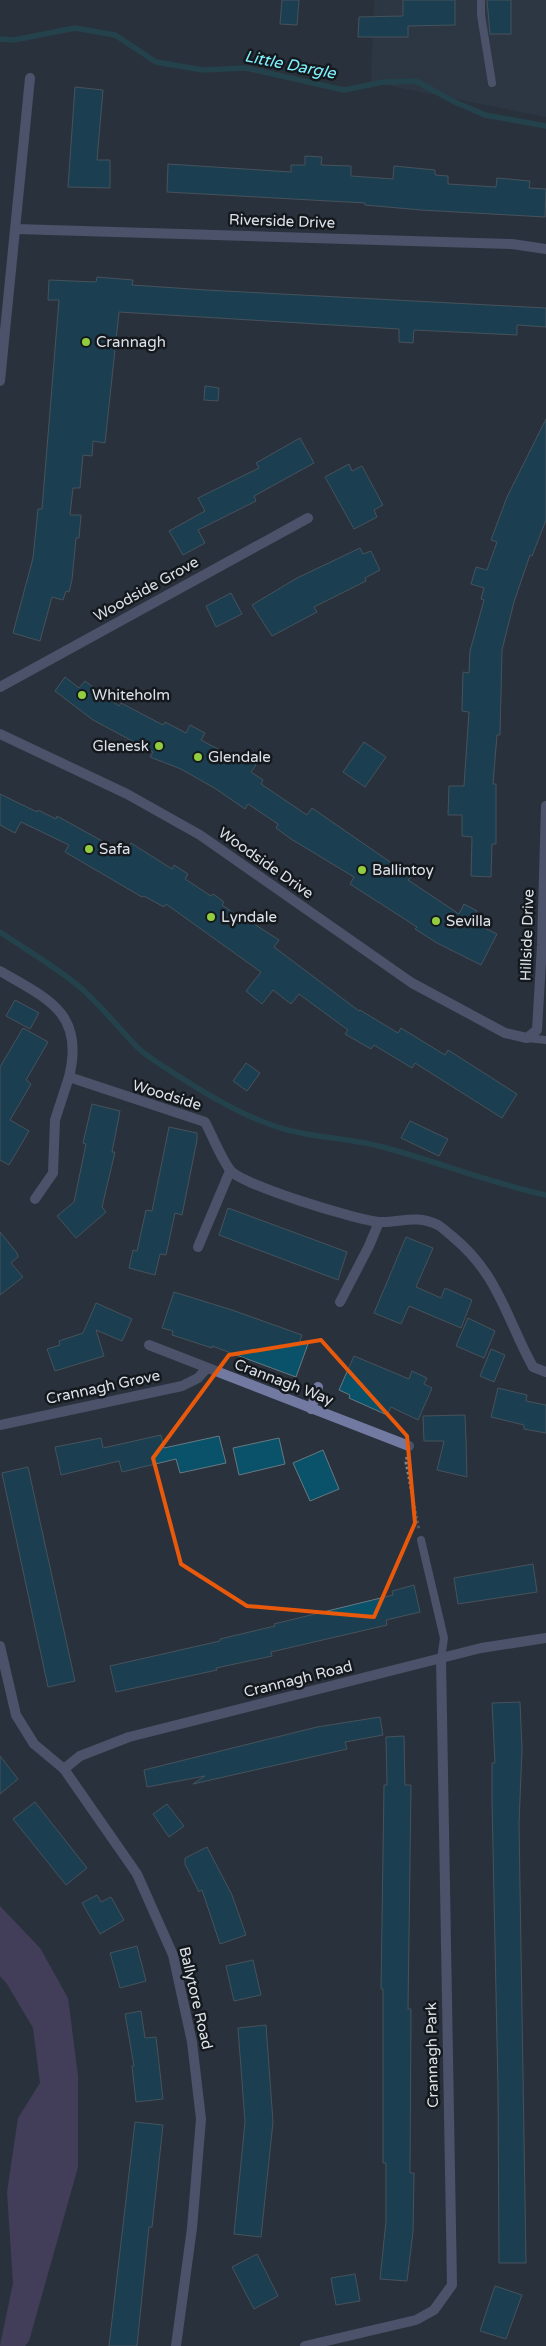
<svg xmlns="http://www.w3.org/2000/svg" width="546" height="2346" font-family="'Varela Round',sans-serif">
<style>
.built{fill:#303e4d}
.forest{fill:#5f4d7b}
.lines{fill:none;stroke-linecap:round;stroke-linejoin:round}
.stream{stroke:#1c575d;stroke-width:5.5}
.building{fill:#0a516a;stroke:#687981}
.path{stroke:#7f8790;stroke-width:3;stroke-dasharray:2.5 2.5;stroke-linecap:butt}
.lane{stroke:#737aa1;stroke-width:8}
.street{stroke:#737aa1;stroke-width:10}
.marked{fill:none;stroke:#e8590c;stroke-width:4;stroke-linejoin:round}
.poi-dot{fill:#92cd3f;stroke:#15191e;stroke-width:2}
.labels{text-anchor:middle;dominant-baseline:central;stroke-width:5;stroke-linejoin:round;paint-order:stroke}
.street-label{font-size:15px;fill:#dce2e9;stroke:#15191e}
.poi-label{font-size:15px;fill:#dce2e9;stroke:#15191e;text-anchor:start}
.water-label{font-size:16px;font-style:italic;fill:#80f2fd;stroke:#15191e}
</style>
<rect width="100%" height="100%" fill="#29323d"/>
<polygon class="built" points="374,0 546,0 546,117 371,82"/>
<polygon class="forest" points="0,1906 40,1948 68,1998 78,2076 78,2167 29,2341 25,2346 0,2346 13,2283 7,2192 18,2118 40,2083 33,2028 7,1984 0,1976"/>
<g class="lines">
<g class="stream">
<polyline points="0,39 14,40 75,28 115,35 156,62 203,70 246,68 344,90 383,82 416,81 455,102 485,115 546,126"/>
<path d="M0 932C27 950 56 967 81 988 102 1007 119 1028 138 1048 148 1057 161 1065 172 1072 202 1091 235 1112 269 1124 305 1138 346 1137 383 1147 438 1162 490 1183 546 1195"/>
</g>
</g>
<g class="building">
<polygon points="282,0 299,0 297,25 280,24"/>
<polygon points="403,0 455,0 455,25 408,26 408,37 358,37 359,17 403,16"/>
<polygon points="487,0 511,0 511,34 490,34"/>
<polygon points="75,87 103,90 97,160 110,160 110,188 68,187"/>
<polygon points="305,156 322,157 321,165 351,166 351,176 393,179 394,166 435,170 435,175 448,176 448,184 496,187 497,178 530,181 529,188 546,189 545,217 421,210 365,205 365,203 167,192 168,164 291,172 291,165 305,165"/>
<polygon points="97,277 133,280 132,285 206,290 546,308 546,327 517,325 517,335 414,330 413,343 399,342 399,329 119,312 105,443 93,441 92,456 83,455 80,488 73,488 70,515 81,515 79,538 76,538 72,580 69,592 66,591 63,600 52,597 40,641 13,633 33,558 38,509 42,509 59,300 48,300 49,280 96,282"/>
<polygon points="205,386 219,388 218,401 204,400"/>
<polygon points="546,419 546,520 532,556 530,555 514,602 502,650 500,735 497,735 493,784 496,784 496,844 492,844 491,877 471,876 472,837 462,836 462,815 448,815 449,786 464,786 469,712 462,711 463,672 469,673 470,651 484,600 481,599 484,588 471,584 476,567 487,570 497,542 491,540 507,497"/>
<polygon points="300,438 314,463 254,496 256,501 198,530 205,543 183,555 169,531 205,511 198,498 259,468 256,463"/>
<polygon points="349,464 352,471 362,466 383,505 374,510 377,517 354,529 325,477"/>
<polygon points="360,548 363,554 371,551 380,570 365,578 366,581 314,607 317,612 272,636 252,605 297,578"/>
<polygon points="231,593 242,614 216,627 206,606"/>
<polygon points="65,677 79,688 85,681 119,706 121,703 163,725 165,722 186,733 190,725 205,733 201,740 240,761 243,757 256,765 251,772 263,780 261,784 307,815 312,808 409,875 411,877 408,880 459,914 464,904 477,911 472,922 497,934 481,965 437,943 415,929 417,927 350,884 354,877 291,839 276,828 278,824 248,804 245,809 216,789 181,769 150,757 153,752 93,720 55,691"/>
<polygon points="364,742 386,757 365,787 343,772"/>
<polygon points="0,794 37,812 38,810 56,819 57,816 122,852 125,852 131,843 172,869 174,865 188,874 185,879 211,896 213,894 224,902 222,905 247,922 248,920 279,940 274,947 359,1011 360,1010 398,1033 401,1028 445,1055 448,1050 517,1094 502,1118 415,1063 412,1068 374,1045 371,1049 345,1034 348,1030 299,994 291,1004 273,990 262,1004 246,991 261,972 166,904 164,907 144,896 142,897 65,852 69,845 21,822 15,833 0,825"/>
<polygon points="15,1000 39,1013 30,1029 6,1016"/>
<polygon points="23,1028 48,1042 26,1080 31,1084 10,1120 29,1131 9,1165 0,1160 0,1067"/>
<polygon points="246,1063 260,1073 247,1091 233,1081"/>
<polygon points="92,1104 120,1111 112,1152 115,1152 102,1207 106,1212 76,1238 57,1216 74,1202 86,1144 83,1143"/>
<polygon points="410,1121 448,1139 439,1156 401,1138"/>
<polygon points="169,1127 197,1133 197,1140 182,1215 175,1213 166,1255 160,1254 155,1275 129,1268 133,1250 137,1251 146,1210 152,1211"/>
<polygon points="228,1208 347,1252 338,1280 219,1235"/>
<polygon points="0,1232 17,1253 18,1257 11,1263 23,1277 0,1295"/>
<polygon points="406,1237 433,1248 416,1287 441,1298 445,1288 472,1300 461,1328 409,1306 401,1324 374,1313"/>
<polygon points="174,1292 232,1310 302,1335 300,1341 308,1344 296,1377 212,1346 212,1348 172,1335 173,1331 162,1328"/>
<polygon points="96,1303 132,1319 122,1341 96,1330 104,1356 55,1371 47,1349 60,1345 59,1341 83,1333"/>
<polygon points="468,1318 495,1331 484,1358 456,1346"/>
<polygon points="491,1349 505,1355 494,1382 480,1376"/>
<polygon points="354,1356 409,1379 412,1371 427,1378 424,1384 432,1388 418,1420 391,1407 387,1415 349,1398 350,1395 339,1390"/>
<polygon points="498,1388 527,1395 526,1401 546,1405 546,1433 524,1429 524,1425 491,1417"/>
<polygon points="465,1415 466,1439 467,1477 437,1470 444,1441 424,1441 423,1416"/>
<polygon points="161,1435 164,1448 219,1436 226,1463 180,1473 176,1459 122,1472 119,1461 61,1475 55,1447 101,1438 103,1448"/>
<polygon points="279,1438 285,1464 239,1475 233,1448"/>
<polygon points="323,1450 339,1489 310,1501 293,1463"/>
<polygon points="28,1467 75,1681 48,1687 2,1473"/>
<polygon points="533,1564 537,1592 458,1604 454,1578"/>
<polygon points="414,1585 420,1612 386,1620 387,1625 271,1652 272,1656 216,1668 217,1670 116,1692 110,1666 220,1641 220,1639 275,1626 274,1624 393,1595 392,1591"/>
<polygon points="520,1702 522,1749 519,1824 526,2263 499,2263 498,2088 492,1800 492,1763 495,1763 492,1703"/>
<polygon points="380,1717 383,1735 345,1742 347,1749 193,1784 205,1776 147,1787 144,1770 317,1727"/>
<polygon points="404,1736 405,1785 411,1785 408,2009 411,2009 410,2173 414,2173 413,2232 407,2281 380,2279 386,2221 386,2163 383,2163 383,1989 381,1989 384,1785 387,1785 386,1737"/>
<polygon points="0,1756 18,1779 0,1794"/>
<polygon points="35,1802 87,1868 66,1885 13,1819"/>
<polygon points="167,1804 184,1826 169,1837 153,1814"/>
<polygon points="207,1847 232,1895 246,1935 220,1944 202,1890 199,1892 185,1864 185,1858"/>
<polygon points="97,1895 101,1902 111,1897 124,1920 100,1934 82,1903"/>
<polygon points="137,1946 146,1981 120,1988 110,1953"/>
<polygon points="253,1960 261,1995 234,2001 226,1966"/>
<polygon points="141,2011 145,2038 156,2037 163,2099 136,2102 132,2066 134,2066 125,2014"/>
<polygon points="266,2025 273,2122 261,2237 234,2234 245,2122 238,2028"/>
<polygon points="135,2122 163,2125 152,2227 149,2227 137,2346 109,2346"/>
<polygon points="257,2254 278,2296 254,2309 232,2267"/>
<polygon points="355,2274 360,2301 336,2305 331,2278"/>
<polygon points="495,2286 522,2295 506,2339 480,2331"/>
</g>
<g class="lines">
<polyline class="path" points="407,1457 406,1462 419,1530"/>
<g class="lane">
<polyline points="481,0 481,15 492,83"/>
<polyline points="527,1038 546,1040"/>
<polyline points="421,1540 444,1638 441,1659"/>
</g>
<g class="street">
<polyline points="16,229 512,244 546,249"/>
<polyline points="0,381 30,78"/>
<polyline points="0,687 308,518"/>
<polyline points="0,734 127,794 200,835 412,983 505,1033 527,1038 537,1030 542,945 546,806"/>
<path d="M0 971C48 999 85 1013 69 1077L205 1122C213 1137 220 1156 230 1170 241 1185 357 1220 379 1222 400 1223 415 1214 438 1225 443 1228 448 1233 453 1237 499 1275 506 1318 533 1367L546 1372"/>
<polyline points="35,1199 53,1173 55,1120 69,1077"/>
<polyline points="198,1247 230,1171"/>
<polyline points="340,1302 369,1246 379,1222"/>
<polyline points="149,1345 409,1446"/>
<polyline points="311,1409 318,1387"/>
<polyline points="0,1425 182,1386 198,1378 207,1368"/>
<polyline points="0,1646 16,1715 34,1744 64,1769 137,1874 173,1955 192,2042 201,2119 192,2228 176,2346"/>
<polyline points="64,1769 80,1756 129,1737 481,1648 546,1638"/>
<polyline points="305,2346 416,2320 434,2310 452,2285 441,1659"/>
</g>
</g>
<path d="M0 0H546V2346H0ZM321 1340 407 1436 415 1523 374 1617 247 1606 181 1564 153 1458 229 1355Z" fill="#29323d" fill-opacity=".55" fill-rule="evenodd"/>
<path class="marked" d="M321 1340 407 1436 415 1523 374 1617 247 1606 181 1564 153 1458 229 1355Z"/>
<g class="poi-dot">
<circle cx="86" cy="342" r="5"/>
<circle cx="82" cy="695" r="5"/>
<circle cx="159" cy="746" r="5"/>
<circle cx="198" cy="757" r="5"/>
<circle cx="89" cy="849" r="5"/>
<circle cx="362" cy="870" r="5"/>
<circle cx="211" cy="917" r="5"/>
<circle cx="436" cy="921" r="5"/>
</g>
<g class="labels">
<g class="street-label">
<text transform="translate(282 221) rotate(2)">Riverside Drive</text>
<text transform="translate(146 589) rotate(-29)">Woodside Grove</text>
<text transform="translate(266 863) rotate(35)">Woodside Drive</text>
<text transform="translate(527 935) rotate(-88)">Hillside Drive</text>
<text transform="translate(167 1095) rotate(17)">Woodside</text>
<text transform="translate(284 1382) rotate(21)">Crannagh Way</text>
<text transform="translate(103 1387) rotate(-12)">Crannagh Grove</text>
<text transform="translate(298 1679) rotate(-14)">Crannagh Road</text>
<text transform="translate(196 1998) rotate(77)">Ballytore Road</text>
<text transform="translate(432 2055) rotate(-91)">Crannagh Park</text>
</g>
<g class="poi-label">
<text x="96" y="342">Crannagh</text>
<text x="92" y="695">Whiteholm</text>
<text x="149" y="746" text-anchor="end">Glenesk</text>
<text x="208" y="757">Glendale</text>
<text x="99" y="849">Safa</text>
<text x="372" y="870">Ballintoy</text>
<text x="221" y="917">Lyndale</text>
<text x="446" y="921">Sevilla</text>
</g>
<g class="water-label">
<text transform="translate(290 65) rotate(11)">Little Dargle</text>
</g>
</g>
</svg>
